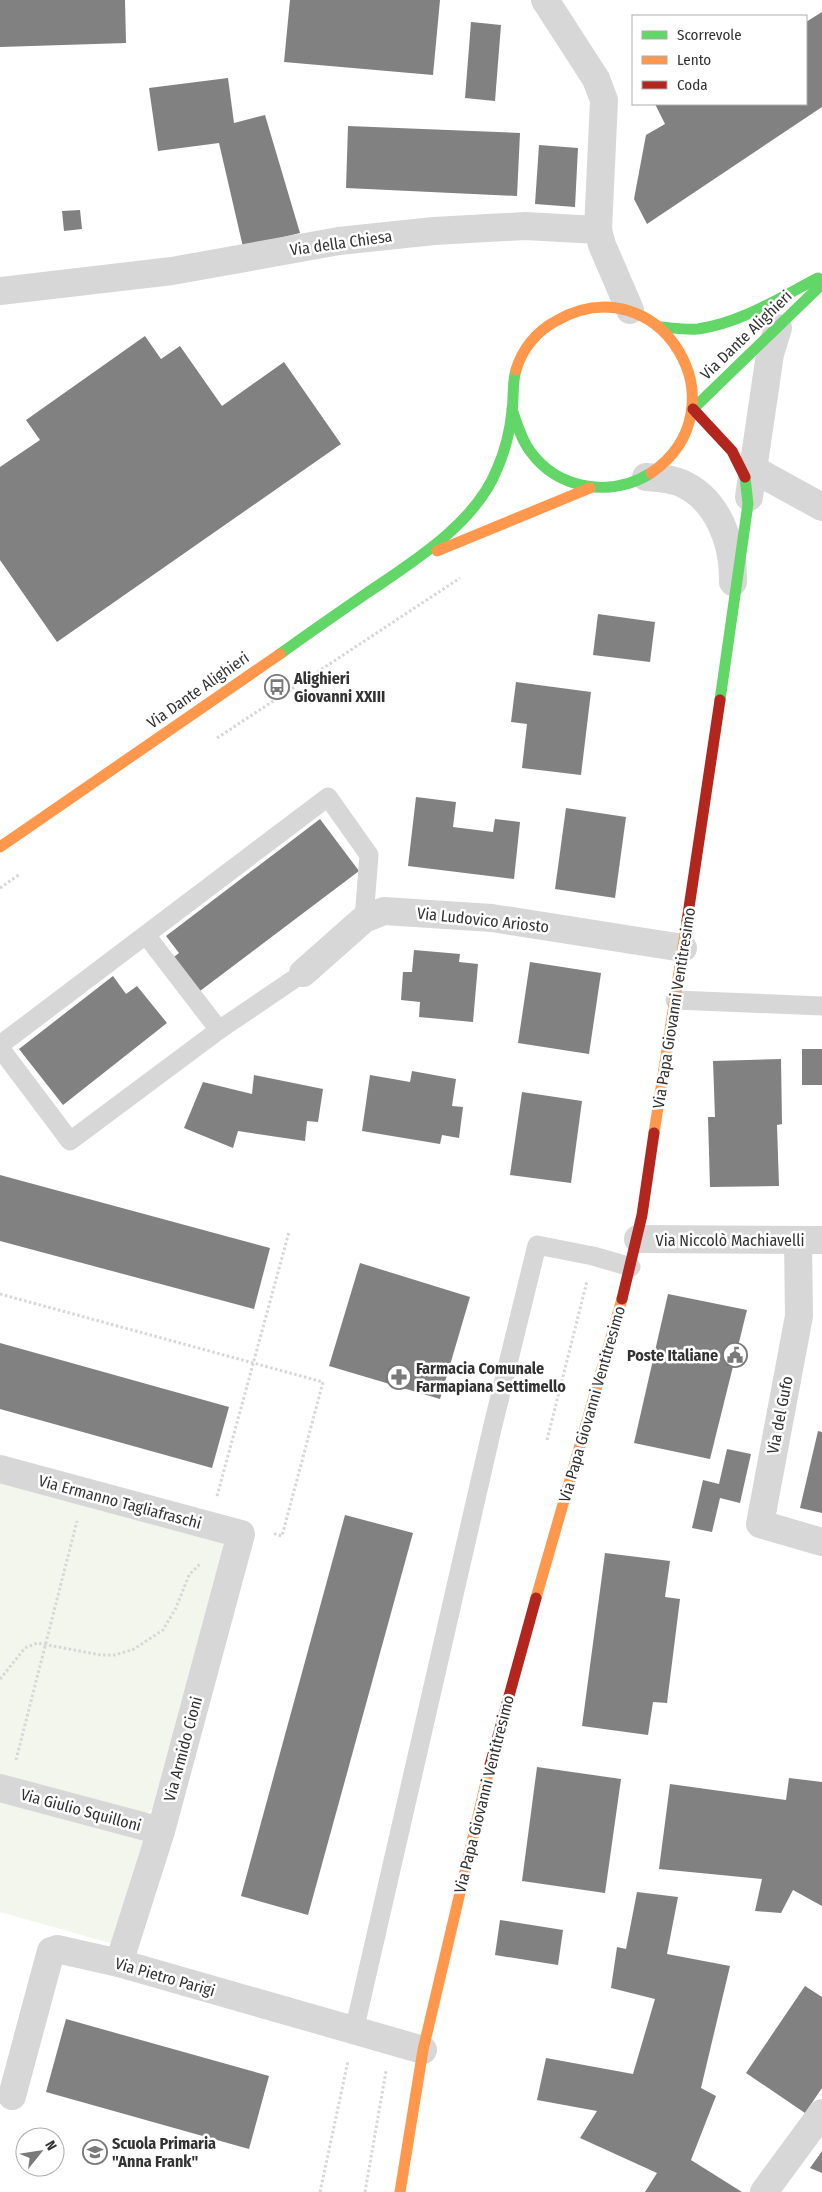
<svg xmlns="http://www.w3.org/2000/svg" width="822" height="2192" font-family="'Fira Sans Condensed',sans-serif">
<style>
.green{fill:#f2f6ed}
.building{fill:#818181}
.lines{fill:none;stroke-linecap:round;stroke-linejoin:round}
.path{stroke:#d7d7d7;stroke-width:3;stroke-dasharray:2.5 2.5;stroke-linecap:butt}
.lane{stroke:#d7d7d7;stroke-width:19}
.street{stroke:#d7d7d7;stroke-width:28}
.fast{stroke:#63d668;stroke-width:11}
.slow{stroke:#ff974d;stroke-width:11}
.jam{stroke:#b3261e;stroke-width:11}
.labels{text-anchor:middle;dominant-baseline:central;stroke-width:5;stroke-linejoin:round;paint-order:stroke}
.street-label{font-size:16px;fill:#333;stroke:#fff}
.poi-label{font-size:16px;font-weight:bold;fill:#333;stroke:#fff;text-anchor:start}
</style>
<rect width="100%" height="100%" fill="#fff"/>
<g class="green">
<polygon points="0,1479 219,1537 225,1549 154,1809 144,1814 0,1776"/>
<polygon points="0,1800 146,1840 117,1945 0,1912"/>
</g>
<g class="building">
<polygon points="0,0 125,0 126,43 0,47"/>
<polygon points="290,0 440,0 433,75 284,62"/>
<polygon points="822,12 822,107 647,224 634,199 646,135 665,124 655,104 806,104 806,22"/>
<polygon points="471,22 501,25 495,101 465,98"/>
<polygon points="228,78 234,123 265,115 300,233 243,247 219,143 158,151 149,88"/>
<polygon points="348,126 520,133 517,196 346,188"/>
<polygon points="539,145 578,148 575,207 535,204"/>
<polygon points="80,210 82,229 64,231 62,211"/>
<polygon points="145,336 161,359 180,346 222,406 284,362 341,444 57,642 0,560 0,467 40,440 26,420"/>
<polygon points="598,614 655,622 650,662 593,655"/>
<polygon points="516,682 591,692 581,775 522,768 527,724 511,722"/>
<polygon points="416,797 456,802 453,827 493,832 495,819 520,822 514,879 408,866"/>
<polygon points="566,808 626,817 615,898 555,889"/>
<polygon points="320,819 359,871 196,994 170,960 179,953 166,936"/>
<polygon points="414,950 460,954 459,962 478,964 473,1022 419,1017 420,1002 401,1000 403,972 412,972"/>
<polygon points="530,962 601,973 589,1054 518,1043"/>
<polygon points="113,976 126,994 137,986 167,1023 63,1105 19,1049"/>
<rect x="802" y="1049" width="20" height="36"/>
<polygon points="781,1059 782,1124 777,1125 779,1186 710,1187 708,1117 715,1117 713,1061"/>
<polygon points="412,1071 456,1079 452,1106 463,1107 459,1138 442,1135 440,1144 362,1131 370,1075 410,1082"/>
<polygon points="254,1075 323,1089 318,1122 307,1121 305,1141 238,1131 233,1148 184,1128 203,1082 252,1094"/>
<polygon points="522,1092 582,1101 571,1183 510,1175"/>
<polygon points="0,1175 270,1248 254,1309 0,1241"/>
<polygon points="360,1263 470,1297 440,1399 329,1366"/>
<polygon points="668,1294 747,1310 710,1459 634,1443"/>
<polygon points="0,1343 229,1407 212,1468 0,1409"/>
<polygon points="818,1431 822,1432 822,1513 800,1508"/>
<polygon points="727,1449 751,1454 740,1503 720,1498 712,1532 692,1528 703,1480 719,1484"/>
<polygon points="345,1515 413,1533 308,1915 241,1896"/>
<polygon points="605,1553 670,1561 665,1597 680,1599 667,1703 653,1702 648,1735 582,1726"/>
<polygon points="537,1767 621,1779 605,1893 522,1881"/>
<polygon points="789,1778 822,1782 822,1906 793,1890 781,1913 755,1911 762,1879 659,1869 670,1784 786,1800"/>
<polygon points="637,1892 678,1897 667,1954 730,1966 701,2088 716,2096 691,2160 742,2192 645,2192 657,2173 580,2138 597,2111 537,2100 546,2058 633,2074 655,1999 611,1988 617,1947 626,1949"/>
<polygon points="500,1920 563,1930 558,1965 495,1955"/>
<polygon points="805,1986 822,1997 822,2088 805,2113 746,2073"/>
<polygon points="66,2019 269,2076 249,2149 46,2092"/>
<polygon points="822,2151 822,2173 810,2168"/>
</g>
<g class="lines">
<g class="path">
<polyline points="217,738 460,578"/>
<polyline points="0,888 20,874"/>
<polyline points="0,1294 323,1382 282,1536 272,1533"/>
<polyline points="547,1440 587,1281"/>
<polyline points="217,1496 289,1232"/>
<polyline points="0,1679 25,1648 37,1643 101,1655 115,1655 134,1649 163,1630 176,1608 189,1575 200,1564"/>
<polyline points="16,1760 77,1521"/>
<polyline points="320,2192 348,2061"/>
<polyline points="365,2192 386,2071"/>
</g>
<g class="lane">
<polyline points="146,935 219,1030"/>
<polyline points="675,1000 822,1006"/>
<polyline points="0,1045 328,797 369,855 364,919"/>
<polyline points="0,1048 70,1141 219,1030 303,973"/>
<polyline points="354,2031 492,1429 537,1245 593,1256 631,1267"/>
</g>
<g class="street">
<polyline points="545,0 596,79 604,100 598,230 602,245 630,310"/>
<polyline points="0,291 172,271 339,241 434,231 525,226 598,230"/>
<polyline points="753,469 822,507"/>
<path d="M646 477C657 478 670 478 681 483 718 499 734 544 733 582"/>
<polyline points="749,497 770,354 778,328"/>
<polyline points="303,973 364,919 384,911 492,918 683,948"/>
<polyline points="638,1239 822,1240"/>
<polyline points="798,1241 799,1316 760,1524 822,1542"/>
<polyline points="0,1469 241,1534 161,1831 119,1963"/>
<polyline points="0,1788 161,1831"/>
<polyline points="12,2096 51,1951 57,1949 119,1963 423,2050"/>
<polyline points="764,2192 822,2113"/>
</g>
<g class="fast">
<path d="M660 327C673 328 686 330 698 329 741 323 781 297 818 278"/>
<path d="M512 409C517 424 521 439 530 451 558 490 612 498 651 473"/>
<polyline points="693,409 822,284"/>
<path d="M280 654C309 633 338 613 367 593 413 562 476 523 497 469 505 451 510 431 512 411 514 397 512 383 516 370"/>
<polyline points="720,700 748,504 745,477"/>
</g>
<g class="slow">
<path d="M516 370C522 349 537 331 556 321 659 262 747 407 651 473"/>
<polyline points="437,551 590,488"/>
<polyline points="0,847 280,654"/>
<polyline points="654,1133 687,921"/>
<polyline points="536,1598 622,1299"/>
<polyline points="400,2192 423,2050 490,1765"/>
</g>
<g class="jam">
<polyline points="693,409 732,451 745,477"/>
<polyline points="687,921 720,700"/>
<polyline points="622,1299 642,1215 654,1133"/>
<polyline points="490,1765 536,1598"/>
</g>
</g>
<defs>
<symbol id="bus-ring" viewBox="-11 -11 22 22"><circle r="9.5" fill="#fff" stroke="#7a7a7a" stroke-width="1.5"/><path d="M-5-6H5V4H4V6H2V4H-2V6H-4V4H-5ZM-3.5-4V0h7V-4ZM-3.5 1.2v1.5H-2V1.2ZM2 1.2v1.5H3.5V1.2Z" fill="#7a7a7a"/></symbol>
<symbol id="civic-ring" viewBox="-11 -11 22 22"><circle r="9.5" fill="#fff" stroke="#7a7a7a" stroke-width="1.5"/><path d="M-.6-6.5H3V-4.5H.6V-3L4-1V1h2V6H-6V1h2V-1L-.6-3ZM-1.2 2.5V6h2.4V2.5Z" fill="#7a7a7a"/></symbol>
<symbol id="pharmacy-ring" viewBox="-11 -11 22 22"><circle r="9.5" fill="#fff" stroke="#7a7a7a" stroke-width="1.5"/><path d="M-2-6h4v4h4v4h-4v4h-4v-4h-4v-4h4Z" fill="#7a7a7a"/></symbol>
<symbol id="school-ring" viewBox="-11 -11 22 22"><circle r="9.5" fill="#fff" stroke="#7a7a7a" stroke-width="1.5"/><path d="M0-5L7-2L0 1L-7-2ZM-4 1L0 2.5L4 1V4Q0 6-4 4Z" fill="#7a7a7a"/></symbol>
</defs>
<g fill-rule="evenodd">
<use href="#bus-ring" x="263" y="673" width="28" height="28"/>
<use href="#civic-ring" x="721" y="1341" width="28" height="28"/>
<use href="#pharmacy-ring" x="385" y="1363" width="28" height="28"/>
<use href="#school-ring" x="81" y="2138" width="28" height="28"/>
</g>
<g class="labels">
<g class="street-label">
<text transform="translate(341 243) rotate(-8)">Via della Chiesa</text>
<text transform="translate(746 335) rotate(-44)">Via Dante Alighieri</text>
<text transform="translate(198 690) rotate(-35)">Via Dante Alighieri</text>
<text transform="translate(483 920) rotate(6)">Via Ludovico Ariosto</text>
<text transform="translate(674 1008) rotate(-81)">Via Papa Giovanni Ventitresimo</text>
<text x="730" y="1240">Via Niccolò Machiavelli</text>
<text transform="translate(592 1404) rotate(-74)">Via Papa Giovanni Ventitresimo</text>
<text transform="translate(780 1415) rotate(-79)">Via del Gufo</text>
<text transform="translate(120 1502) rotate(15)">Via Ermanno Tagliafraschi</text>
<text transform="translate(183 1749) rotate(-75)">Via Armido Cioni</text>
<text transform="translate(484 1794) rotate(-76)">Via Papa Giovanni Ventitresimo</text>
<text transform="translate(81 1810) rotate(15)">Via Giulio Squilloni</text>
<text transform="translate(165 1977) rotate(16)">Via Pietro Parigi</text>
</g>
<g class="poi-label">
<text x="294" y="678">Alighieri<tspan x="294" dy="18">Giovanni XXIII</tspan></text>
<text x="718" y="1355" text-anchor="end">Poste Italiane</text>
<text x="416" y="1368">Farmacia Comunale<tspan x="416" dy="18">Farmapiana Settimello</tspan></text>
<text x="112" y="2143">Scuola Primaria<tspan x="112" dy="18">"Anna Frank"</tspan></text>
</g>
</g>
<rect x="632" y="15" width="175" height="90" fill="#ffffff" stroke="#adadad"/>
<rect x="642" y="31" width="25" height="8" fill="#63d668" stroke="#adadad"/>
<text x="677" y="40" font-size="15" fill="#333333">Scorrevole</text>
<rect x="642" y="56" width="25" height="8" fill="#ff974d" stroke="#adadad"/>
<text x="677" y="65" font-size="15" fill="#333333">Lento</text>
<rect x="642" y="81" width="25" height="8" fill="#b3261e" stroke="#adadad"/>
<text x="677" y="90" font-size="15" fill="#333333">Coda</text>
<g transform="translate(40 2152) rotate(60)"><circle r="24" fill="#ffffff" stroke="#adadad"/>
<path d="M0-4L9 19L0 12L-9 19Z" fill="#7a7a7a"/>
<text y="-8" font-size="14" font-weight="bold" text-anchor="middle" fill="#333333">N</text>
</g>
</svg>
